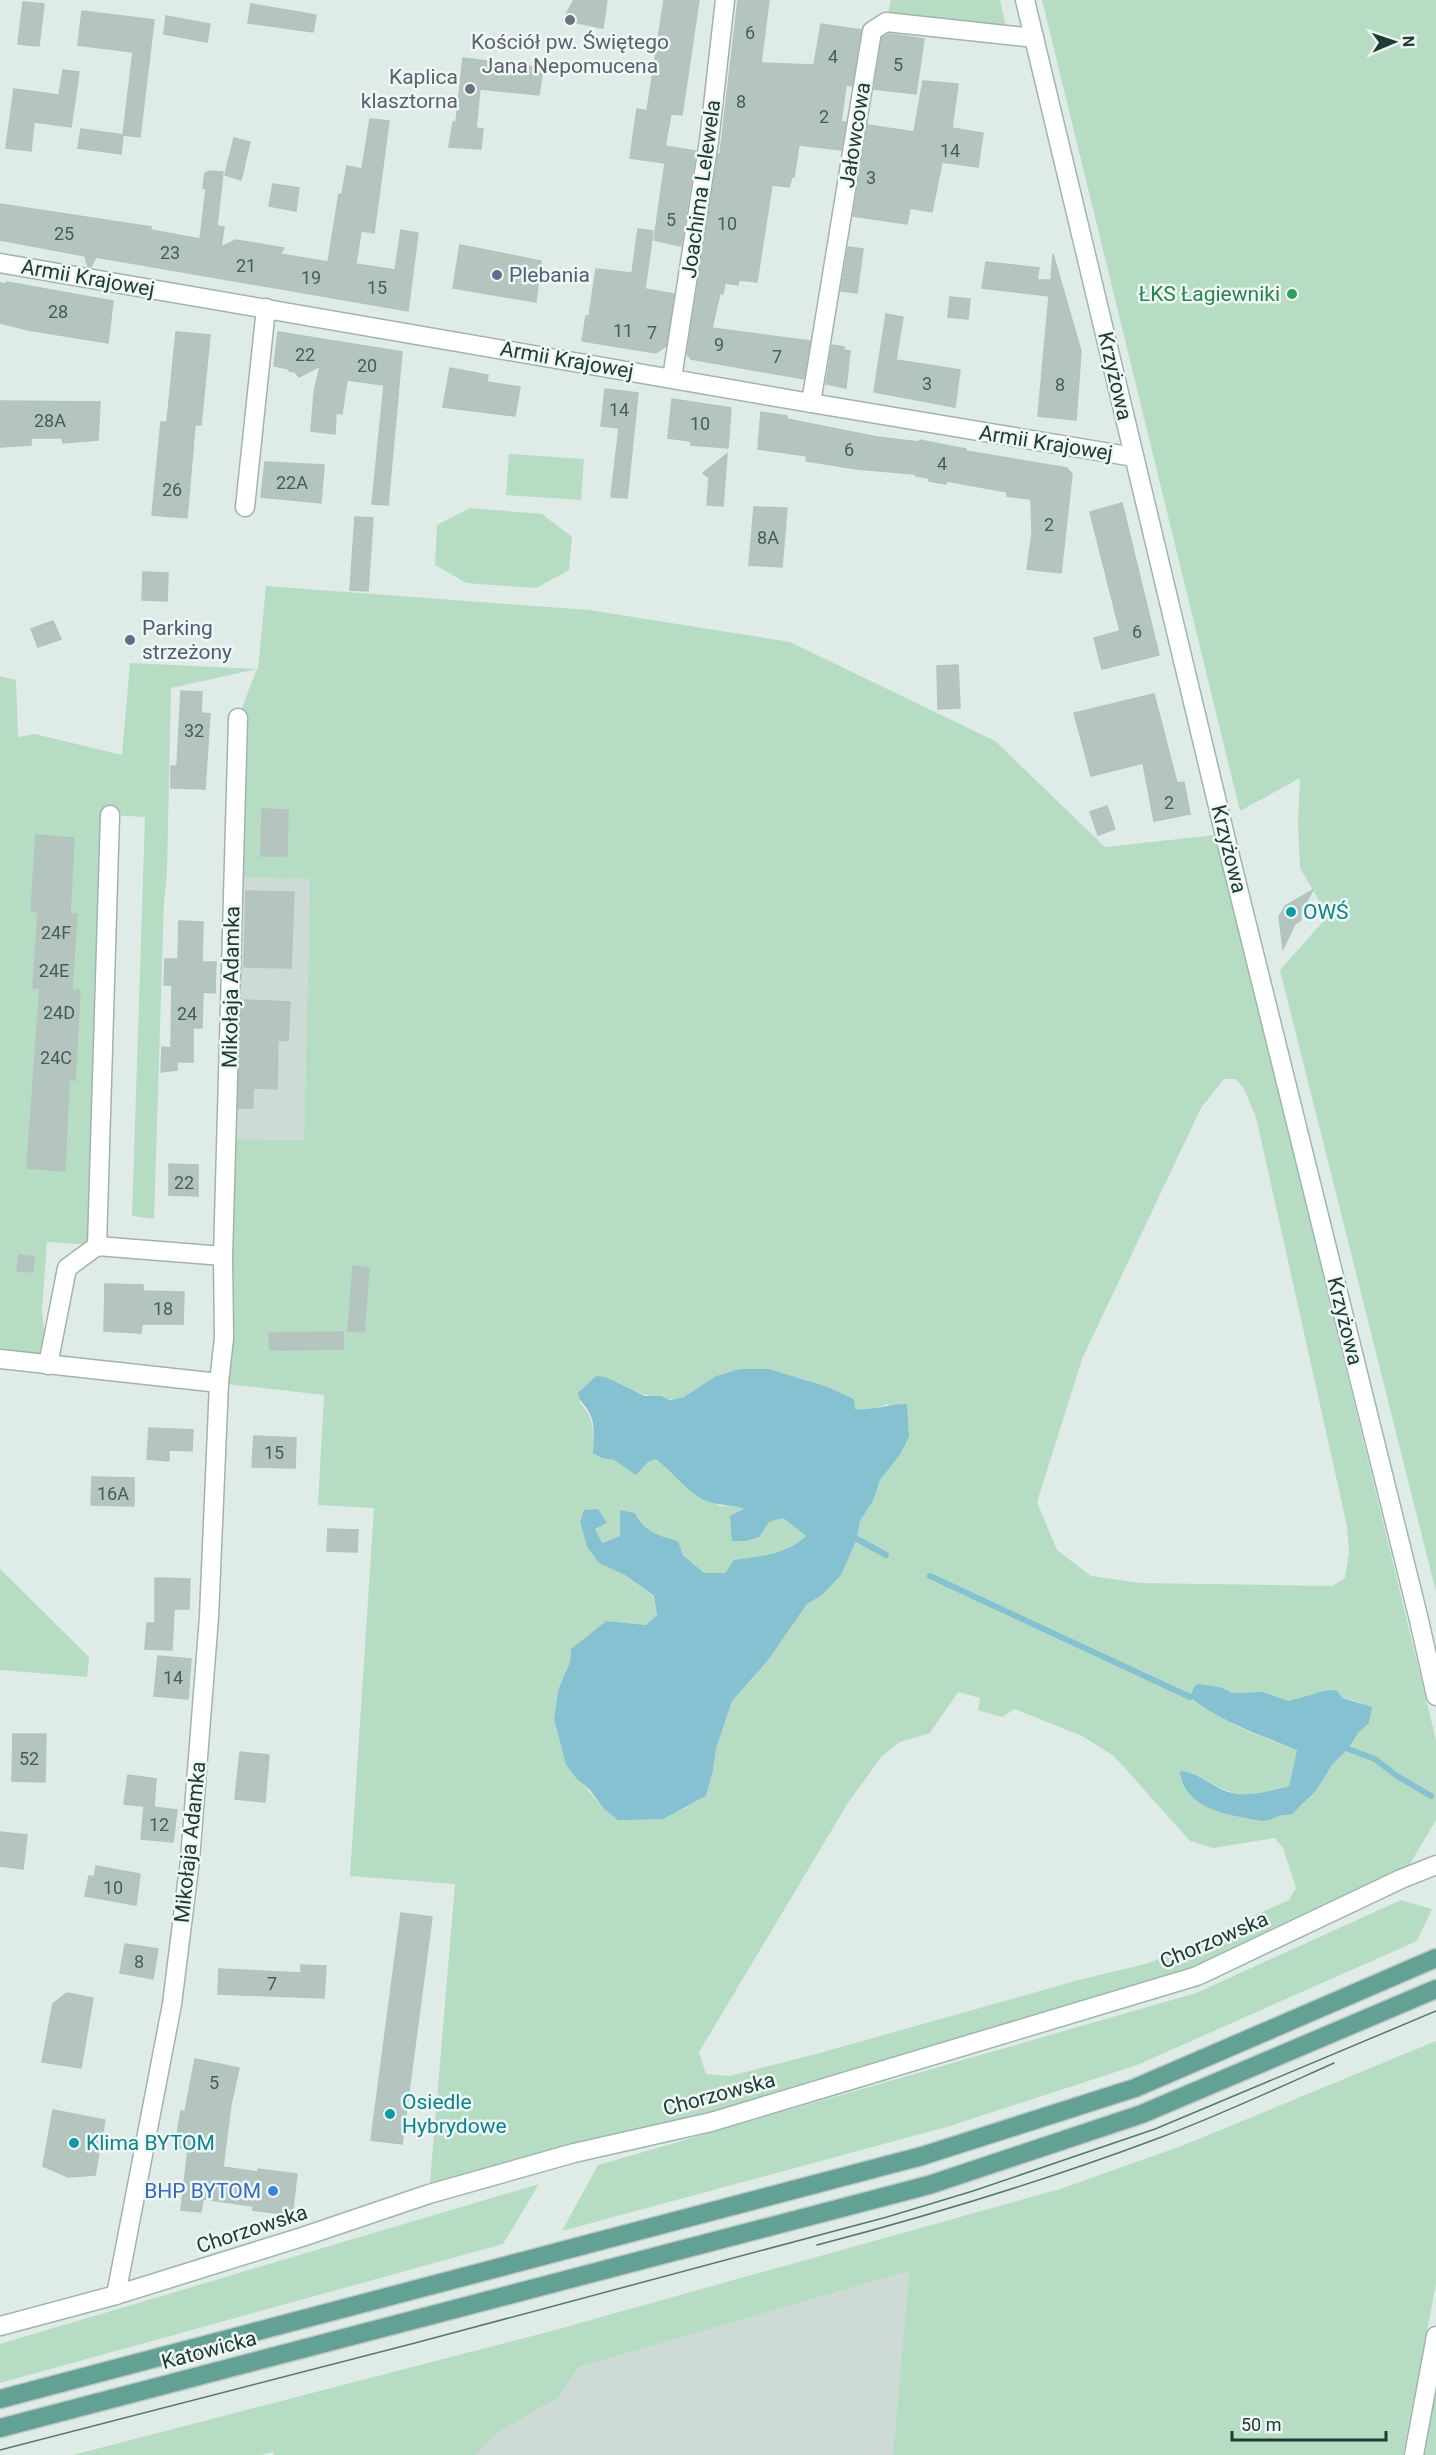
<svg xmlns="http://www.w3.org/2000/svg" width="1436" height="2455" font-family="Roboto,sans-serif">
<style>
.built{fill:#cddad5}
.green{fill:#b7dcc4;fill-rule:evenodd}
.water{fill:#86c1d1}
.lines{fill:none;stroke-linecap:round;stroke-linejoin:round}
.stream{stroke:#86c1d1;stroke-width:6}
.building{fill:#b4c5bf;stroke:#b2c4bd;stroke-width:1.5}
.street-casing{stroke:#a2b3ad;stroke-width:21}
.secondary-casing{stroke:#9eb6af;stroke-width:21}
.primary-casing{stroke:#c1c8c6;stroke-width:21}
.street{stroke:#fff;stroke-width:18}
.secondary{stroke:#fff;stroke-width:18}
.primary{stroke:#63a194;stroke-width:18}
.tram{stroke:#5a7671;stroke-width:1.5}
.worship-dot{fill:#6b7280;stroke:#eff7f4;stroke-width:2}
.service-dot{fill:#5c6f8a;stroke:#eff7f4;stroke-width:2}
.leisure-dot{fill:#2e9e5b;stroke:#eff7f4;stroke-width:2}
.culture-dot{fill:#0f9aa8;stroke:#eff7f4;stroke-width:2}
.shop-dot{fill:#3f7fe0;stroke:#eff7f4;stroke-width:2}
.labels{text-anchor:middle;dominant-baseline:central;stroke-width:5;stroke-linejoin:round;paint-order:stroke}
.number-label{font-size:18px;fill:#455e58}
.worship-label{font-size:21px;fill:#5b616d;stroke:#eff7f4}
.street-label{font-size:21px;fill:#203b35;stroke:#eff7f4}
.service-label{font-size:21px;fill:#4e5e75;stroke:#eff7f4;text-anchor:start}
.leisure-label{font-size:21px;fill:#27864d;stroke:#eff7f4;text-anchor:end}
.culture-label{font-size:21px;fill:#0d838f;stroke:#eff7f4;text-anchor:start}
.shop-label{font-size:21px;fill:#366cbe;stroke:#eff7f4;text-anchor:end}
</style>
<rect width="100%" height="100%" fill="#dfebe6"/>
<g class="built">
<polygon points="234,877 310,879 304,1140 228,1139"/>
<polygon points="909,2271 893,2455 476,2455 497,2433 559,2397 579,2367"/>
</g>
<g class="green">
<polygon points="891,0 1000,0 1008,35 886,22"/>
<polygon points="1042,0 1436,0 1436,1592 1280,970 1328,916 1300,868 1298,822 1300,778 1240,811"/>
<polygon points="509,454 584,459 581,500 506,495"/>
<polygon points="470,508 542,514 572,537 569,570 536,588 466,583 435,565 437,525"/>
<path d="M266 586 589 610 790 642 995 741 1105 847 1216 835 1436 1740V1820L1401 1879 1197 1976 429 2194 455 1884 350 1876 374 1508 318 1505 324 1395 219 1383 228 1139 304 1140 310 879 234 877 238 718 257 669 171 688 167 873 164 902 154 1219 132 1216 145 817 110 815 95 1245 47 1242 42 1311 48 1365 0 1359V676L16 680 18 737 35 734 122 755 130 663 258 669ZM1224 1079H1236L1244 1089 1256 1117 1347 1526 1349 1553 1345 1578 1332 1586 1141 1583 1091 1576 1057 1550 1037 1502 1082 1359 1201 1108ZM739 1369H769L828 1387 854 1399V1409L867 1411 888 1404 899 1456 880 1480 873 1501 860 1521 857 1539 822 1595 807 1604 769 1659 732 1701 716 1749 713 1771 706 1796 679 1811 604 1809 566 1765 554 1719 558 1690 570 1662 571 1649 606 1621 647 1625 657 1615 654 1597 625 1575 599 1563 587 1547 580 1522 606 1523 595 1529 601 1543 620 1536V1510L635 1513C643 1531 659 1536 678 1541L683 1555 704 1573H725L735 1560C763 1556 784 1556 806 1536L783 1518 769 1522 734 1505 719 1506 656 1459C639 1465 609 1462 593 1453 593 1430 596 1420 579 1402L625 1387C640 1394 669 1403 684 1397 696 1393 705 1382 716 1376 723 1373 732 1372 739 1369ZM1215 1687 1232 1693 1263 1692 1289 1701 1323 1691 1362 1703 1370 1714 1369 1723 1358 1733 1348 1749 1332 1765 1316 1791 1300 1807 1280 1814 1266 1821 1194 1773C1237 1799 1240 1798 1289 1786L1297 1750C1260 1737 1220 1722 1190 1696ZM958 1692 980 1698 978 1710 1002 1717 1015 1709 1082 1736 1114 1756 1190 1841 1213 1848 1275 1838 1283 1848 1296 1888 1289 1900 1149 1963 1079 1980 816 2054 730 2076 706 2074 699 2052 848 1803 882 1756 900 1742 930 1733Z"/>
<polygon points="0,1569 89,1657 87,1677 0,1670"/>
<polygon points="1401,1900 1432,1909 1417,1941 1137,2065 950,2126 562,2231 598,2165 1196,1993"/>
<polygon points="1436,2041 1436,2284 1403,2455 893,2455 909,2271 579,2367 559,2397 497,2433 476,2455 274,2455 273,2452 261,2455 73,2455 544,2333 1060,2189 1184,2145"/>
<polygon points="539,2184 503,2244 0,2383 0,2344"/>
<polygon points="1436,2365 1436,2455 1420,2455"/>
</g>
<g class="water">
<path d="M739 1369H769L828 1387 854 1399 855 1409C873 1411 887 1404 907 1404L909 1437 899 1456 880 1480 873 1501 860 1521 857 1539 841 1575 822 1595 807 1604 769 1659 732 1701 716 1749 713 1771 706 1796 663 1819 618 1820 604 1809 590 1790 577 1779 566 1765 554 1719 558 1690 570 1662 571 1649 606 1621 646 1625 657 1615 654 1596 625 1575 599 1563 587 1547 580 1522 584 1510 598 1509 607 1523 595 1529 602 1543 620 1536V1510L635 1513C643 1531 659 1536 678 1541L683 1555 704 1573H725L734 1560C761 1556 786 1555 806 1536L783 1518 769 1522 759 1537 746 1541H732L730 1516 744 1509C729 1503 713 1507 699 1497 683 1487 671 1470 656 1459L648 1462 636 1475 614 1460 602 1458 593 1453C593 1441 596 1426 590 1414 586 1405 580 1403 578 1393L596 1376 605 1377 645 1396H661L670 1400 684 1397 716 1376Z"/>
<path d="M1198 1684 1220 1687 1232 1693 1263 1692 1289 1701 1323 1691 1336 1690 1343 1698 1372 1707 1369 1723 1358 1733 1348 1749 1332 1765 1316 1791 1291 1815C1277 1813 1275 1820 1264 1821 1259 1821 1251 1819 1246 1818 1217 1813 1183 1804 1180 1771 1197 1773 1204 1780 1219 1788 1241 1800 1265 1792 1289 1786L1297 1750C1261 1735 1220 1722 1190 1697L1194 1687Z"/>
</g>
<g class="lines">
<g class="stream">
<polyline points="857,1539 886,1555"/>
<polyline points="930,1576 1190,1697"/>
<polyline points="1348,1749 1375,1759 1397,1776 1431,1796"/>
</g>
</g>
<g class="building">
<polygon points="574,0 607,0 603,28 563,20"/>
<polygon points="664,0 699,0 682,115 671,114 665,146 696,151 681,246 654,240 665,163 630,158 637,109 647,111"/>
<polygon points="738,0 769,0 761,63 814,65 821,24 861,30 852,86 846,85 841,122 846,122 841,150 799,145 794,177 792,177 789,187 772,185 757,282 739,280 738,285 725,283 723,294 720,293 712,328 810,341 804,379 691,359 687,354 718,154 720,154"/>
<polygon points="23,2 44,4 39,46 18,44"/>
<polygon points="251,4 316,15 313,32 248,23"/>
<polygon points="82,11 154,20 140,137 123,135 133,52 78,45"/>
<polygon points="166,16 210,24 207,42 164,34"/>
<polygon points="889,34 924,39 916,94 874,89 882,38"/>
<polygon points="463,58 543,68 539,95 480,89 476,128 483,129 481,149 449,147 453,122 456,122"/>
<polygon points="63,70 79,72 71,127 34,122 31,151 6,148 14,89 59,95"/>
<polygon points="923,81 958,84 952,128 983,133 978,167 942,162 932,212 910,208 907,224 853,216 868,125 914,132"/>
<polygon points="370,119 389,121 374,233 361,231 356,264 395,270 401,230 418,233 408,311 96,257 91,267 88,267 85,256 0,240 0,204 151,227 151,230 200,239 206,189 203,188 205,173 208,173 208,171 223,172 217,226 224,227 221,247 236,240 284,248 280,254 328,262 339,194 342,194 347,166 362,169"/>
<polygon points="81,129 123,135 121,154 78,148"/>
<polygon points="234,138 250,142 241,180 225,175"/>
<polygon points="273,184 299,188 296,211 269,206"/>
<polygon points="638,229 653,231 645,289 674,294 666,346 656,353 582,341 586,316 589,316 596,269 632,273"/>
<polygon points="460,245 541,261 536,302 453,288"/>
<polygon points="848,247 863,249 857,293 841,291"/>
<polygon points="1053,254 1081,351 1076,420 1038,416 1049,296 982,288 986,262 1039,268 1037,280 1051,280"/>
<polygon points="7,282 113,301 108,343 28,330 0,323 0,283 6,284"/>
<polygon points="950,297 970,299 968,319 948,317"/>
<polygon points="886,314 903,317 896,360 960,370 955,407 874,392"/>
<polygon points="176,332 210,335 201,425 195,425 187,518 152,515 161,422 167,422"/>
<polygon points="278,332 402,352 388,505 372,504 384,385 347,380 342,414 336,413 335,434 311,431 314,393 320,366 299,377 295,372 289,371 289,369 274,366"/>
<polygon points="832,345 844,347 844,350 850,351 846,388 826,384"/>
<polygon points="450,368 488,375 487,382 520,387 515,416 443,407"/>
<polygon points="605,389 638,393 627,498 611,497 619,428 601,426"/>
<polygon points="672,399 731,408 728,448 691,445 691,441 668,438"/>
<polygon points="0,401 100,402 98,440 63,443 62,438 31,438 31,445 0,447"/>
<polygon points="761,412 787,416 787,419 877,437 919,442 920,440 966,449 966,451 1067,468 1072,474 1061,573 1027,569 1032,533 1031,499 1007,496 1007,492 947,481 946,484 929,481 929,478 916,476 915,474 857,469 806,461 807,456 758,449"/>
<polygon points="727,454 723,506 707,505 709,478 703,473"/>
<polygon points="265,462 324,465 321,503 261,497"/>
<polygon points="1122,503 1159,655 1102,669 1094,638 1120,631 1090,512"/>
<polygon points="754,507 787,508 782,567 749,565"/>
<polygon points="355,517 373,518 368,591 350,590"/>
<polygon points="143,572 168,573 167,601 142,600"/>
<polygon points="53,621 61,639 38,647 31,629"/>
<polygon points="958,665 960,708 938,709 937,666"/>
<polygon points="181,691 202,692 201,713 210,714 205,789 171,788 171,766 177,766"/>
<polygon points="1154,694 1177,783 1184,782 1190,814 1154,821 1143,763 1091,776 1074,713"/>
<polygon points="1107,806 1115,829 1098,835 1090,812"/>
<polygon points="262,809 288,810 287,856 261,856"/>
<polygon points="36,835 74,838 70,914 77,914 72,990 80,990 75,1080 69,1080 65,1171 27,1168 40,988 33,988 38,912 31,911"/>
<polygon points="1313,890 1301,912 1301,920 1295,924 1283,949 1279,917 1285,906"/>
<polygon points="246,891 294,892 291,968 244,967"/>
<polygon points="179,921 203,922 202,962 216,962 215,993 203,992 202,1028 193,1028 193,1062 177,1062 177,1070 161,1072 162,1047 171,1048 172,985 164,985 165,959 178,959"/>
<polygon points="241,1000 290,1002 288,1041 278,1040 277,1089 253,1088 253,1108 238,1108"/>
<polygon points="169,1164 198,1165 198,1196 169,1195"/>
<polygon points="19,1255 34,1257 33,1272 17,1271"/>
<polygon points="353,1266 369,1268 364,1332 348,1331"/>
<polygon points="105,1284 143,1285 143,1291 184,1292 183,1324 142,1324 141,1333 104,1331"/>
<polygon points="343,1332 343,1349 270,1350 269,1333"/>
<polygon points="149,1428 193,1430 192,1451 169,1450 169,1461 147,1459"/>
<polygon points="254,1436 296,1438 295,1468 252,1467"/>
<polygon points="92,1477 134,1478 134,1506 91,1505"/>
<polygon points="328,1529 358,1530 357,1552 327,1551"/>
<polygon points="155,1578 190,1579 189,1609 174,1609 172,1650 145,1649 147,1623 155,1623"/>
<polygon points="158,1656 191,1659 188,1699 154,1696"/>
<polygon points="13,1734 46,1734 45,1782 12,1781"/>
<polygon points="240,1752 269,1755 265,1802 235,1799"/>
<polygon points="128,1775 156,1779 154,1807 124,1804"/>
<polygon points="144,1806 177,1810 173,1842 141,1839"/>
<polygon points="0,1832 27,1835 23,1869 0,1866"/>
<polygon points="96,1866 140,1874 136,1905 85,1896 89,1876 94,1877"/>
<polygon points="401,1913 432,1917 402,2144 371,2140"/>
<polygon points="125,1944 158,1949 153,1979 120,1973"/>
<polygon points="301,1965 326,1966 324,1998 218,1994 219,1969 301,1973"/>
<polygon points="67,1993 93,1998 81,2068 42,2062 53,2004"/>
<polygon points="195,2059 239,2068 231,2104 223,2167 258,2172 258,2169 297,2174 292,2215 253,2210 253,2206 203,2199 201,2212 181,2210 188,2149 175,2147 181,2111 185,2112"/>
<polygon points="53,2110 105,2120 95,2175 68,2177 43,2166"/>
</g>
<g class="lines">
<defs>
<g id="street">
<polyline points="0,263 811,403 1134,457"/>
<polyline points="672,378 709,141 725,0"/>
<polyline points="811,403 872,31 886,22 1034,38"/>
<polyline points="245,507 266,308"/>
<polyline points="97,1246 110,815"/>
<polyline points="0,1359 219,1383 209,1617 190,1860 172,2004 116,2295"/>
<polyline points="48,1365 67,1268 97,1246 223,1256"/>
<polyline points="219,1383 224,1338 223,1256 238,718"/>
<polyline points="1414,2455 1436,2336"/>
</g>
<g id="secondary">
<polyline points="1025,0 1226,840 1419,1620 1436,1696"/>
<polyline points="0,2326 116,2295 302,2237 429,2194 574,2153 711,2122 1197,1976 1401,1879 1436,1865"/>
</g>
<g id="primary">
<polyline points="0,2399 922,2156 1135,2088 1436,1958"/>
<polyline points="0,2428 929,2185 1142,2114 1436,1989"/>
</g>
</defs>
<use href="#street" class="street-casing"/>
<use href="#secondary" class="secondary-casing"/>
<use href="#primary" class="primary-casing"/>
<use href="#street" class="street"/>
<use href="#secondary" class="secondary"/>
<use href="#primary" class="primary"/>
<g class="tram">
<path d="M817 2245C932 2215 1047 2180 1159 2138 1218 2116 1276 2089 1334 2063"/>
<polyline points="0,2450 415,2343 887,2217 973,2191 1155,2129 1436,2011"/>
</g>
</g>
<g class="worship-dot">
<circle cx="570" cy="20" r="6"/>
<circle cx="470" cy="89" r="6"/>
</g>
<g class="service-dot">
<circle cx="497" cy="275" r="6"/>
<circle cx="130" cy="640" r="6"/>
</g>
<circle class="leisure-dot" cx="1292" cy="294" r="6"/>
<g class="culture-dot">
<circle cx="1291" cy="912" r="6"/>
<circle cx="390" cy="2114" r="6"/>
<circle cx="74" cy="2143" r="6"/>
</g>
<circle class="shop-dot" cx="273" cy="2191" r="6"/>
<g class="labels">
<g class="number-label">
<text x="750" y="32">6</text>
<text x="833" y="56">4</text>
<text x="898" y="64">5</text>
<text x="741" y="101">8</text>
<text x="824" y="116">2</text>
<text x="950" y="150">14</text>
<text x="871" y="177">3</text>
<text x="671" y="219">5</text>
<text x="727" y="223">10</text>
<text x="64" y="233">25</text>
<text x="170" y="252">23</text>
<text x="246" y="265">21</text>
<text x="311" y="277">19</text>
<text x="377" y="287">15</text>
<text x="58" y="311">28</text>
<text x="623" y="330">11</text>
<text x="652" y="332">7</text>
<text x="719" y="344">9</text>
<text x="305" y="354">22</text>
<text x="777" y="356">7</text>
<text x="367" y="365">20</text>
<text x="927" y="383">3</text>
<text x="1060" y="384">8</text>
<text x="619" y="409">14</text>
<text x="50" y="420">28A</text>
<text x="700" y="423">10</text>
<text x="849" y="449">6</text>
<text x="942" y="463">4</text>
<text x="292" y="482">22A</text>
<text x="172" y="489">26</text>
<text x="1049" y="524">2</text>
<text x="768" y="537">8A</text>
<text x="1137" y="631">6</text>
<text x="194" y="730">32</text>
<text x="1169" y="802">2</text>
<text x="56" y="932">24F</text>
<text x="54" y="970">24E</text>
<text x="59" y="1012">24D</text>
<text x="187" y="1013">24</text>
<text x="56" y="1057">24C</text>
<text x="184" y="1182">22</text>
<text x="163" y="1308">18</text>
<text x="274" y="1452">15</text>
<text x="113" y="1493">16A</text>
<text x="173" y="1677">14</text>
<text x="29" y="1758">52</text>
<text x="159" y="1824">12</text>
<text x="113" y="1887">10</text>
<text x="139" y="1961">8</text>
<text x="272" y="1983">7</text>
<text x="214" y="2082">5</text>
</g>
<g class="worship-label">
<text x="570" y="42">Kościół pw. Świętego<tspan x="570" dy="24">Jana Nepomucena</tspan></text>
<text x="458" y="77" text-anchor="end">Kaplica<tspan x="458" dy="24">klasztorna</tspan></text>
</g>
<g class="street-label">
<text transform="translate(855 135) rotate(-81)">Jałowcowa</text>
<text transform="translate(701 189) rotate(-82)">Joachima Lelewela</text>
<text transform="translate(88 278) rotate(10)">Armii Krajowej</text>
<text transform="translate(567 360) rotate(10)">Armii Krajowej</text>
<text transform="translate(1115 376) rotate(77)">Krzyżowa</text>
<text transform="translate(1046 443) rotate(9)">Armii Krajowej</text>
<text transform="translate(1229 849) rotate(76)">Krzyżowa</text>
<text transform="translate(231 987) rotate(-89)">Mikołaja Adamka</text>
<text transform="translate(1345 1321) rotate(76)">Krzyżowa</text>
<text transform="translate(190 1842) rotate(-84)">Mikołaja Adamka</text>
<text transform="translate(1214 1940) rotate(-23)">Chorzowska</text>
<text transform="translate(719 2094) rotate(-15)">Chorzowska</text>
<text transform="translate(252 2229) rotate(-18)">Chorzowska</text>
<text transform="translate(209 2350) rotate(-15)">Katowicka</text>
</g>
<g class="service-label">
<text x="509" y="275">Plebania</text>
<text x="142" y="628">Parking<tspan x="142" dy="24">strzeżony</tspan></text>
</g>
<g class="leisure-label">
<text x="1280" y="294">ŁKS Łagiewniki</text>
</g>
<g class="culture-label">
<text x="1303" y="912">OWŚ</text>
<text x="402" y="2102">Osiedle<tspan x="402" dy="24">Hybrydowe</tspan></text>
<text x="86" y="2143">Klima BYTOM</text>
</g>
<g class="shop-label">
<text x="261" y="2191">BHP BYTOM</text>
</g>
</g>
<g transform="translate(1394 42) rotate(88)" stroke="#eff7f4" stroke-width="4.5" paint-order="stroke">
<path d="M0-4.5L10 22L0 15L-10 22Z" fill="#203b35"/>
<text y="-9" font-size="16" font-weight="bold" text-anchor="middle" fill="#203b35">N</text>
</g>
<path d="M1232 2431v9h154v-9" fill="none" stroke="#203b35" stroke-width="3"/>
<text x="1241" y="2431" font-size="18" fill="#203b35" stroke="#eff7f4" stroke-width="4.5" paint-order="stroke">50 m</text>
</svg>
